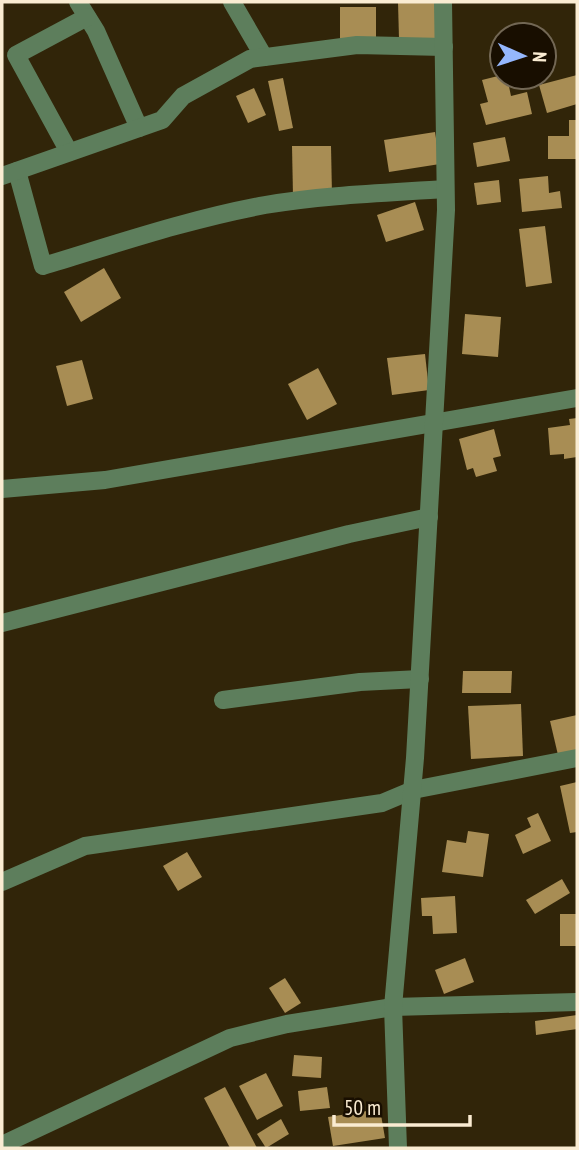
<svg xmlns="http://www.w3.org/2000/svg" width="579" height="1150" font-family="'PT Sans Narrow',sans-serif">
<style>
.building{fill:#a88d54}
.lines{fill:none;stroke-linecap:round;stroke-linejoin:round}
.minor{stroke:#5d7e5c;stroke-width:18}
</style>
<rect width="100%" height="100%" fill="#312509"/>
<g class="building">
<polygon points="398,2 439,2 439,39 399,39"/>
<rect x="340" y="7" width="36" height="32"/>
<polygon points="502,75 502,77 507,77 511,96 527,92 532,114 486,125 480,104 488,102 482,80"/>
<polygon points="577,75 577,104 547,113 539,85"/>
<polygon points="283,78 293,128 279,131 268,81"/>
<polygon points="254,88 266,115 248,123 236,96"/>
<polygon points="569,120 577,120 577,159 548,159 548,136 569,136"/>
<polygon points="435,132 440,164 389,172 384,140"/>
<polygon points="505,137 510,161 477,167 473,143"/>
<polygon points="292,146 331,146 332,195 293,196"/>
<polygon points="548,176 549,193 560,191 562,208 522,212 519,179"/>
<polygon points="499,180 501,202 477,205 474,183"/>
<polygon points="415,202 424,230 386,242 377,215"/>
<polygon points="545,226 552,283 526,287 519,229"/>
<polygon points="104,268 121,298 81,322 64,292"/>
<polygon points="465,314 501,317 498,357 462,354"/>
<polygon points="425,354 429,390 392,395 387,358"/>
<polygon points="82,360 93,399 67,406 56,366"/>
<polygon points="318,368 337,404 307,420 288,384"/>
<polygon points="577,418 577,457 564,459 564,454 550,455 548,428 570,425 569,419"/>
<polygon points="494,429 501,456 493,458 497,471 476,477 473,468 467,470 459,439"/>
<polygon points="463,671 512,671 511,693 462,693"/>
<polygon points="521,704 523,756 471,759 468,706"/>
<polygon points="577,715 577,751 558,755 550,721"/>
<polygon points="577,782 577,832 570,833 560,786"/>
<polygon points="538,813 551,841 523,854 515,835 531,827 527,818"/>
<polygon points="468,831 489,834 483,877 442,872 447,840 466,843"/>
<polygon points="187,852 202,877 178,891 163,866"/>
<polygon points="562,879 570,893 535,914 526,900"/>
<polygon points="455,896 457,933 433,934 432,916 422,916 421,898"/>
<rect x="560" y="914" width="17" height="32"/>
<polygon points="465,958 474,982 444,994 435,970"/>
<polygon points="285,978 301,1003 285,1013 269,988"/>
<polygon points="577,1015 577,1029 536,1035 535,1021"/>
<polygon points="294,1055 322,1057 321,1078 292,1076"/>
<polygon points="266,1073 283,1106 257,1120 239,1086"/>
<polygon points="225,1087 257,1148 230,1148 204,1098"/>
<polygon points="327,1087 330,1108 300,1111 298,1091"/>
<polygon points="380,1109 385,1138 333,1146 328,1117"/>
<polygon points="281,1119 289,1134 266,1148 257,1134"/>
</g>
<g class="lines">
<g class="minor">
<polyline points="78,2 96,31 139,128"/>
<polyline points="232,2 264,57"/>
<polyline points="69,152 16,55 87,17"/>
<path d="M17 171 43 266C116 244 189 219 265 205 324 195 385 193 445 189"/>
<polyline points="2,176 162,120 183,96 250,59 357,45 444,47"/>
<polyline points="2,489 105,480 577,398"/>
<polyline points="2,623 349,534 429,517"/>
<polyline points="223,700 360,682 420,679"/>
<polyline points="2,882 85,846 382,803 413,790 577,758"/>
<polyline points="2,1145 230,1038 287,1024 393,1007 577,1002"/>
<polyline points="398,1148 393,1007 415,758 446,210 443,2"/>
</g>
</g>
<rect width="579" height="1150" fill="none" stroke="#faecd2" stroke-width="7"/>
<g transform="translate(523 56) rotate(93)"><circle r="33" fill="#180e00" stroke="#726754" stroke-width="2"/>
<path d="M0-5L12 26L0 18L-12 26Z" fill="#95b7fd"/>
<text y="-10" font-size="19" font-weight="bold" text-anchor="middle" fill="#faecd2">N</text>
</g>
<path d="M334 1115v10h136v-10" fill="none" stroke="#faecd2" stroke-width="3.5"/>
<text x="344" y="1115" font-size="21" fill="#faecd2" stroke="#180e00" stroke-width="5" paint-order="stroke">50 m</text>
</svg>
